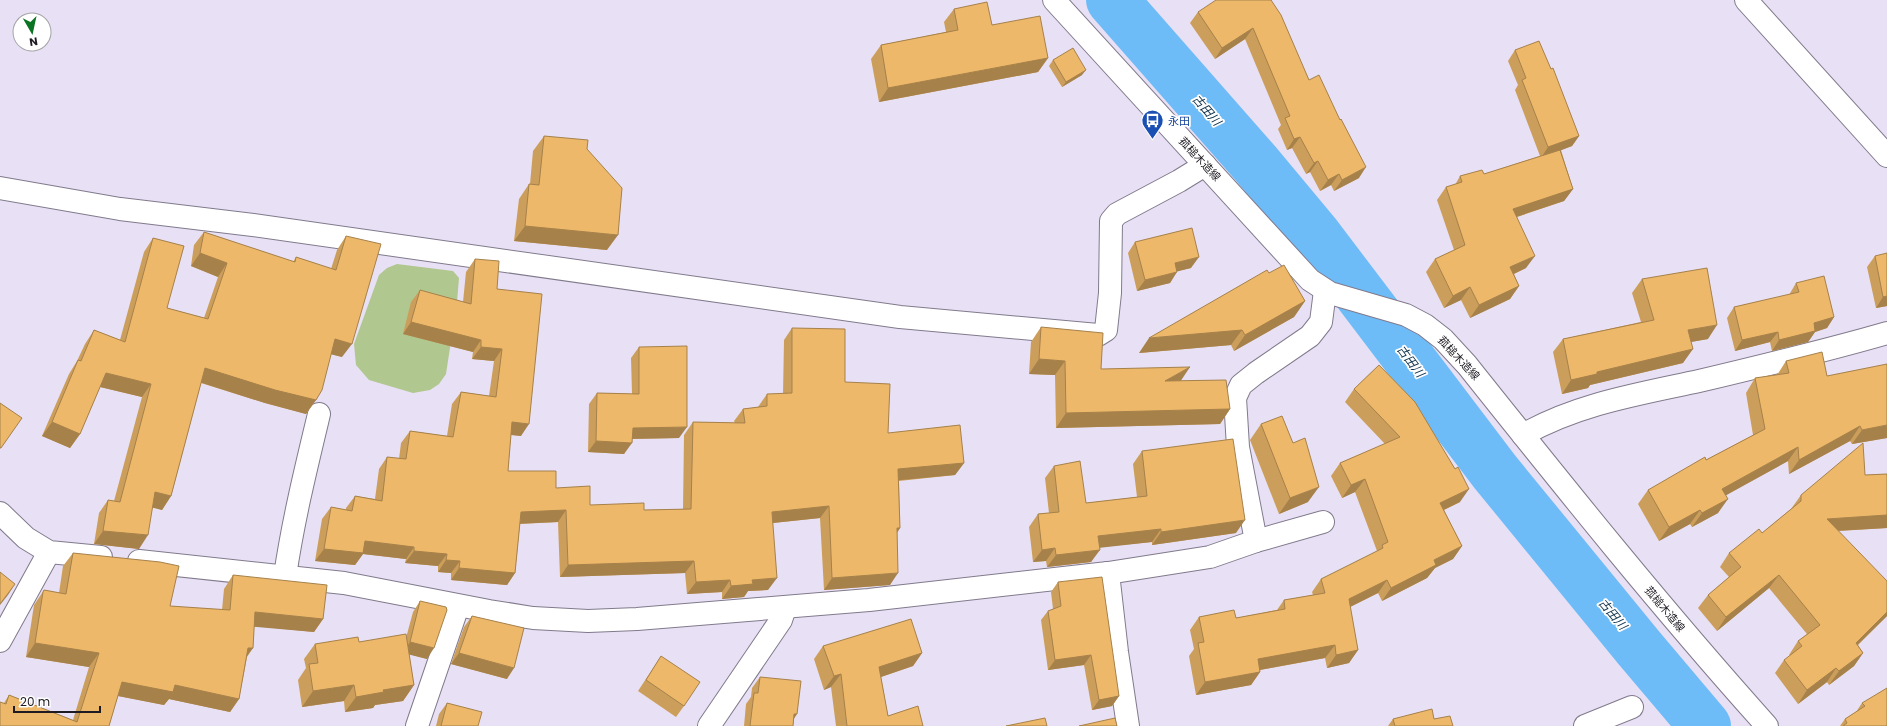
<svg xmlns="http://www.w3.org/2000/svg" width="1887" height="726" font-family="Poppins,'Noto Sans JP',sans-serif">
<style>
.green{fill:#b0c78f}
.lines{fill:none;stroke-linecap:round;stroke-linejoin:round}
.river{stroke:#6ebcf7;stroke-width:52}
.minor-casing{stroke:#817a8c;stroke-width:24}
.major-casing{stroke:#817a8c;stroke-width:24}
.minor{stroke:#fff;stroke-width:22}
.major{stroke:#fff;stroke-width:22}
.wall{fill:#cc9e5b}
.shaded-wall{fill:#a6814a}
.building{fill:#edb86a;stroke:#a6814a}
.labels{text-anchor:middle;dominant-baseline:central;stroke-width:3.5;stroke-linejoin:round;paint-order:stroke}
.transit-label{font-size:11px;fill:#164399;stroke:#fff;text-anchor:start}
.street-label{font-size:11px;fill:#1e1b22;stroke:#fff}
.water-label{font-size:12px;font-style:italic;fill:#0e3048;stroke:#fff}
</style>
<rect width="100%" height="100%" fill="#e8e0f4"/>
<polygon class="green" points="397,264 453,271 459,278 457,302 446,374 439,384 430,390 413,393 369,380 356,365 354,344 379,275 387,268"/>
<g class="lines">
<polyline class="river" points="1112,0 1256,164 1316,236 1495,472 1639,648 1705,726"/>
<defs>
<g id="minor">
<polyline points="1746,0 1887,156"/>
<polyline points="0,188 120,209 253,225 900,317 1098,335 1106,330 1110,293 1111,221 1117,214 1179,181 1205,165"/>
<path d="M1523 435C1577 404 1639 394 1699 381 1762 366 1825 351 1887 333"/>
<polyline points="0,513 26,538 49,552 101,557"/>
<polyline points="1256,541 1323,522"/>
<polyline points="139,561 344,583 489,611 533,618 588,621 637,619 869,600 1108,573 1210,557 1256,541 1238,447 1235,398 1241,385 1256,373 1310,336 1321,322 1325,291"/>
<polyline points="1108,573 1117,652 1128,726"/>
<path d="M285 576C293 521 306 468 319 414"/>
<polyline points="0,641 49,552"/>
<polyline points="417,726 458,606"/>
<polyline points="709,726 781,620 785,608"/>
<polyline points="1585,726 1632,707"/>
</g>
<path id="major" d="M1054 0 1310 280 1330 293 1406 315 1425 325 1443 339 1467 365C1565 488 1662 609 1767 726"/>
</defs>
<use href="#minor" class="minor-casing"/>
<use href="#major" class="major-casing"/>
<use href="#minor" class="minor"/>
<use href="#major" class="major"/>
</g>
<g class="wall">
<polygon points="1271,0 1309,80 1359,178 1334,191 1331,185 1320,191 1310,172 1306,174 1292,148 1287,150 1278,129 1281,125 1245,39 1215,59 1190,23 1198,12"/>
<polygon points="954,9 992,25 1048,58 1038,72 879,102 871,59 881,45 946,32 944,22"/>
<polygon points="1515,50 1579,136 1572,146 1561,150 1573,189 1564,201 1517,217 1526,268 1514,274 1519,286 1510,299 1470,318 1461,300 1444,308 1426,272 1435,259 1454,250 1437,200 1446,187 1455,185 1460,176 1484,174 1540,156 1515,90 1518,85 1508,61"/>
<polygon points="1053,60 1082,75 1062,87 1049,66"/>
<polygon points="544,136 587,149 607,250 514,241 519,199 529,184 530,184 533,151"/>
<polygon points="204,232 293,262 296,257 331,269 337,250 346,236 342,357 331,354 316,400 306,414 265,403 201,383 171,496 162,510 153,507 139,549 94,544 99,513 108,500 114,501 142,397 100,387 80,434 70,448 42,436 69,374 77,361 85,344 94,330 120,340 144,252 153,238 167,308 204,318 218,277 191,266 194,245"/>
<polygon points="1135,242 1191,268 1177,271 1170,283 1137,291 1128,253"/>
<polygon points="1875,256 1887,306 1876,308 1867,267"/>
<polygon points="475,259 497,289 521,436 511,435 508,471 556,488 590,505 644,510 683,509 684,435 693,422 735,423 734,421 743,409 758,407 767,394 783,394 784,340 792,328 845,382 888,433 964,463 955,475 899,481 900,528 897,533 890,585 824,590 820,518 773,523 768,590 748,591 744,597 722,599 722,592 687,594 685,573 560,577 558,522 520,524 515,573 507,585 451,580 451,573 438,572 438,566 405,563 406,559 363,554 355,565 315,561 322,519 331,507 346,510 346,508 355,496 375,499 379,469 387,457 399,459 401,443 410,431 447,436 452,404 461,392 489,396 494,361 472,359 473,352 403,334 411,302 420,290 463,302 466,272"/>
<polygon points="1269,273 1305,301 1294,317 1234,351 1231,345 1139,353"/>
<polygon points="1642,279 1708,339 1691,342 1683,363 1590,385 1588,388 1562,394 1553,352 1563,339 1641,322 1632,293"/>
<polygon points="1796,283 1834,317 1827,328 1815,332 1808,342 1772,351 1770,342 1735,351 1727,318 1734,307 1789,295"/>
<polygon points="1041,327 1101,369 1180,381 1230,409 1220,424 1056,428 1055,375 1029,374 1031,342"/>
<polygon points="639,347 679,438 632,439 624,454 588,452 589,404 597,393 632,394 631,358"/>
<polygon points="1786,361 1827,376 1887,438 1852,444 1850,441 1789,474 1788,461 1726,495 1718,513 1692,527 1690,524 1659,541 1638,504 1648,490 1706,460 1753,435 1746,393 1755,378 1777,375"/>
<polygon points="1379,365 1460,502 1444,510 1462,546 1453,559 1435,568 1427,578 1382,601 1378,593 1350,607 1358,650 1349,663 1327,668 1325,658 1260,670 1260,672 1251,685 1196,695 1189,656 1194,649 1190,630 1199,617 1236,618 1277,610 1284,600 1313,595 1312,592 1321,579 1377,551 1355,492 1342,498 1331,476 1340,463 1385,444 1345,402 1354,389"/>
<polygon points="1261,424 1308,502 1279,514 1250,440"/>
<polygon points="1142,451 1236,533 1152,545 1152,542 1100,547 1091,562 1047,567 1046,561 1033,562 1029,527 1038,514 1049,513 1045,478 1054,466 1086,503 1137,497 1133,464"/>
<polygon points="1887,474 1887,528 1838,531 1887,616 1858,645 1863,653 1854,666 1829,685 1827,682 1798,704 1775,673 1784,660 1790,656 1789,655 1798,641 1807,634 1769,588 1717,631 1698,608 1708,595 1729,577 1720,567 1729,553 1762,533 1791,509 1801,495 1865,475"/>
<polygon points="73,553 170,606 222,610 224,589 233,575 323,619 314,632 254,626 253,648 247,657 239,699 230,712 169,699 164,705 118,696 109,726 0,726 4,703 9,695 73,720 89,667 26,657 34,605 44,590 59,593 63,566"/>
<polygon points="1058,582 1119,696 1112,706 1092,710 1084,665 1048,670 1041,620 1048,611 1053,609 1051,592"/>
<polygon points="420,601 427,659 409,654 414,685 403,701 375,705 373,708 345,712 344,701 302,707 298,680 306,668 304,659 315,644 359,642 406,638 413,612"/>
<polygon points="472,616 507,679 451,664 464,627"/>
<polygon points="823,646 922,653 913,666 881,677 888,716 923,726 836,726 831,687 824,690 814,659"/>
<polygon points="661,656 684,706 676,717 638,691"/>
<polygon points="760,677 794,719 793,726 744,726 746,704 751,697 752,688"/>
<polygon points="447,703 478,726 436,726 439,714"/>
<polygon points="1862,703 1887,726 1840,726 1845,719 1856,712"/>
<polygon points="1393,719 1434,719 1453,726 1388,726"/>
</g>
<g class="shaded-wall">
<polygon points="1253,28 1245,39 1215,59 1222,48"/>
<polygon points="1048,58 1038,72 879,102 888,88"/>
<polygon points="1086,70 1082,75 1062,87 1066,82"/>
<polygon points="1579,136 1572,146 1541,158 1548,147"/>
<polygon points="1300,137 1292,148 1287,150 1294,139"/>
<polygon points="1318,161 1310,172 1306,174 1314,163"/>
<polygon points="1366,167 1359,178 1334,191 1342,180"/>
<polygon points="1339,174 1331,185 1320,191 1328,180"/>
<polygon points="1573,189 1564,201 1504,221 1513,209"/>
<polygon points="525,226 618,235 607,250 514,241"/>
<polygon points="200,253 227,263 218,277 191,266"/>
<polygon points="1535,256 1526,268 1501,280 1510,267"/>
<polygon points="1199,257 1191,268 1167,274 1175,263"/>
<polygon points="1177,272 1170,283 1137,291 1145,280"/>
<polygon points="1519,286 1510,299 1470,318 1479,305"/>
<polygon points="1470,287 1461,300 1444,308 1453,296"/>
<polygon points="1887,296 1887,306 1876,308 1883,297"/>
<polygon points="1305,301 1294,317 1234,351 1245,335"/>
<polygon points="1834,317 1827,328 1815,332 1808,342 1772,351 1779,340 1814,323"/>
<polygon points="411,322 481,340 473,352 403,334"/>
<polygon points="1717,325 1708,339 1679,344 1688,330"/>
<polygon points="1242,330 1231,345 1139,353 1149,338"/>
<polygon points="1778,332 1770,342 1735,351 1742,340"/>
<polygon points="335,339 352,344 342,357 326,353"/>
<polygon points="481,347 502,349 494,361 472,359"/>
<polygon points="1693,349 1683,363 1590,385 1588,388 1562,394 1571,380 1597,372"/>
<polygon points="1039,359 1065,361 1055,375 1029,374"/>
<polygon points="1190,367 1180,382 1165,381"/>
<polygon points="205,368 316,400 306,414 265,403 196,381"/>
<polygon points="106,373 151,384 142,397 96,386"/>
<polygon points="1230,409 1220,424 1056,428 1066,413"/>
<polygon points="52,422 80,434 70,448 42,436"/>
<polygon points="512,422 529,424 521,436 504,434"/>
<polygon points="1887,425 1887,438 1852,444 1862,430"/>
<polygon points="1860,426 1850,441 1789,474 1799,460"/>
<polygon points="687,427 679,438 625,439 633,428"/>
<polygon points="596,441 632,443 624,454 588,452"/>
<polygon points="1798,447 1788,461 1712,503 1722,489"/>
<polygon points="964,463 955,475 890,481 898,469"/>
<polygon points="1365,479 1355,492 1342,498 1351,485"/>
<polygon points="1319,487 1308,502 1279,514 1290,498"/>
<polygon points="1469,489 1460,502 1431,516 1440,503"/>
<polygon points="155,492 171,496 162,510 146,506"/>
<polygon points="1728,499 1718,513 1692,527 1702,513"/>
<polygon points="829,506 820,518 763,524 772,512"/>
<polygon points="566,510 558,522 513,524 521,512"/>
<polygon points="1700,510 1690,524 1659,541 1669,527"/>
<polygon points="1887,515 1887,528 1817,532 1827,519"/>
<polygon points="1245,520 1236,533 1152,545 1161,532"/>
<polygon points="897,528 900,528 892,540"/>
<polygon points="1161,529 1152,542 1089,549 1098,536"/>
<polygon points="103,531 148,535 139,549 94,544"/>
<polygon points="365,541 414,547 406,559 363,554 355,565 315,561 324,549"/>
<polygon points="1462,546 1453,559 1435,568 1427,578 1382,601 1391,588 1434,560"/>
<polygon points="1055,548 1046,561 1033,562 1042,550"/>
<polygon points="1100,550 1091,562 1047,567 1056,555"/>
<polygon points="414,551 447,554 438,566 405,563"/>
<polygon points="446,560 460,561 451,573 438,572"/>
<polygon points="694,561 685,573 560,577 568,565"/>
<polygon points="459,568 515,573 507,585 451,580"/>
<polygon points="898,573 890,585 824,590 832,578"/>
<polygon points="1779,575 1769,588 1717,631 1726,617"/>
<polygon points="777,578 768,590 748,591 744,597 722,599 731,586 752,580"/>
<polygon points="730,580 722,592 687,594 696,582"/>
<polygon points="1387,580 1378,593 1340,612 1349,599"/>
<polygon points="15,584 8,595 0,605 0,604"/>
<polygon points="255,612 323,619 314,632 246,626"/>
<polygon points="1887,612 1887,616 1846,656 1856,643"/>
<polygon points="410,642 434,648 427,659 403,653"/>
<polygon points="35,643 99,653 89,667 26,657"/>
<polygon points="1335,645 1325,658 1248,672 1258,659"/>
<polygon points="248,648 253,648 243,661"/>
<polygon points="1358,650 1349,663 1327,668 1336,655"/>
<polygon points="459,653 514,668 507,679 451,664"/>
<polygon points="922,653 913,666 869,681 879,667"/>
<polygon points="1863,653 1854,666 1829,685 1839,671"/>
<polygon points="1091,655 1084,665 1048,670 1055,660"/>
<polygon points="1836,668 1827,682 1798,704 1807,690"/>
<polygon points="1260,672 1251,685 1196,695 1205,682"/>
<polygon points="841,674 831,687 824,690 834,676"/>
<polygon points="122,682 175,685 239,699 230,712 169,699 164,705 113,695"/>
<polygon points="354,685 344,701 302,707 313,691"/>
<polygon points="414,685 403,701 375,705 373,708 345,712 356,697 383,690"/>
<polygon points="1119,696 1112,706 1092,710 1099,700"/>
<polygon points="794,714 797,714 790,725"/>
</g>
<g class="building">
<polygon points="1216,0 1271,0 1281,15 1309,80 1319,75 1340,120 1341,119 1366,167 1342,180 1339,174 1328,180 1318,161 1314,163 1300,137 1294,139 1285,118 1290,116 1253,28 1222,48 1198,12"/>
<polygon points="987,2 992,25 1040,16 1048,58 888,88 881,45 958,30 954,9"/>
<polygon points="1539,41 1551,69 1553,68 1579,136 1548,147 1522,80 1526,78 1515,50"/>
<polygon points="1073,48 1086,70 1066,82 1053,60"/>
<polygon points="544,136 588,140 587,149 622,188 618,235 525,226 529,184 539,185"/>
<polygon points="1560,150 1573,189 1513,209 1535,256 1510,267 1519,286 1479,305 1470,287 1453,296 1435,259 1465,245 1446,187 1462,182 1460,176 1482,170 1484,174"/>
<polygon points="1192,228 1199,257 1175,263 1177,272 1145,280 1135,242"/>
<polygon points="204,232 295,262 296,257 336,270 346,236 381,244 352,344 335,339 322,390 316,400 275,390 205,368 171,496 155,492 148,535 103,531 108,500 120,502 151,384 106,373 80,434 52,422 78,360 81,361 94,330 125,342 153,238 184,246 167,308 208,319 227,263 200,253"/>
<polygon points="1887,253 1887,296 1883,297 1875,256"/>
<polygon points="475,259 499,261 497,289 542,294 529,424 512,422 508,471 556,471 556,488 590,486 590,505 644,503 644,510 691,509 693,422 745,423 743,409 767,406 767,394 792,393 792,328 845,329 845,382 890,384 888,433 960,425 964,463 898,469 900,528 897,528 898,573 832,578 829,506 772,512 777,578 752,580 753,584 731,586 730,580 696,582 694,561 568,565 566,510 521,512 515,573 459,568 460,561 446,560 447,554 414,551 414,547 365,541 363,553 324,549 331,507 352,511 355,496 382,501 387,457 406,459 410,431 453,437 461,392 496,397 502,349 481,347 481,340 411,322 420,290 471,304"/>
<polygon points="1284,265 1305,301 1245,335 1242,330 1149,338 1267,270 1269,273"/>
<polygon points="1707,268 1717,325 1688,330 1693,349 1597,372 1597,374 1571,380 1563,339 1654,320 1642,279"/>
<polygon points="1824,276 1834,317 1814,323 1815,331 1779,340 1778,332 1742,340 1734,307 1799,292 1796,283"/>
<polygon points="1041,327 1103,333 1101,369 1190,367 1165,381 1226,380 1230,409 1066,413 1065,361 1039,359"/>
<polygon points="687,346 687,427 633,428 632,443 596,441 597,393 639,394 639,347"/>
<polygon points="1822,352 1827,376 1887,364 1887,425 1862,430 1860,426 1799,460 1798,447 1722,489 1728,499 1702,513 1700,510 1669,527 1648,490 1705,457 1706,460 1765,429 1755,378 1789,373 1786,361"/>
<polygon points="1379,365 1415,402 1455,469 1458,467 1469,489 1440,503 1462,546 1434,560 1436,565 1391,588 1387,580 1349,599 1358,650 1336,655 1335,645 1258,659 1260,672 1205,682 1198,643 1204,642 1199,617 1234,610 1236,618 1285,609 1284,600 1325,593 1321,579 1383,548 1382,545 1388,542 1365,479 1351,485 1340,463 1400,437 1354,389"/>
<polygon points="0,403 22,418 1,448 0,448"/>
<polygon points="1282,416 1293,443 1305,438 1319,487 1290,498 1261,424"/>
<polygon points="1233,439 1245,520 1161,532 1161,529 1098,536 1100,550 1056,555 1055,548 1042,550 1038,514 1059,512 1054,466 1080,461 1086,503 1147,496 1142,451"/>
<polygon points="1863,443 1865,475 1887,474 1887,515 1827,519 1887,581 1887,612 1856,643 1863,653 1839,671 1836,668 1807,690 1784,660 1802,646 1798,641 1820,625 1779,575 1726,617 1708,595 1741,567 1729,553 1759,529 1762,533 1801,501 1801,495"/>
<polygon points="73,553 160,562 179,566 170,606 230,610 233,575 327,585 323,619 255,612 253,648 248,648 239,699 175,685 173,692 122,682 109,726 0,726 0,702 6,704 9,695 77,722 99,653 35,643 43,592 44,590 66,594"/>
<polygon points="0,572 15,584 0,604"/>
<polygon points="1102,577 1119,696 1099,700 1091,655 1055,660 1048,611 1061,606 1058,582"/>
<polygon points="420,601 446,607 447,610 434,648 410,642"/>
<polygon points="472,616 524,628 514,668 459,653"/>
<polygon points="911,619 922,653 879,667 888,716 918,706 923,726 847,726 841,674 834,676 823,646"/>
<polygon points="406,634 414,685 383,690 384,692 356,697 354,685 313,691 309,664 318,663 315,644 358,637 359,642"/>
<polygon points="661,656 700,682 684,706 646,680"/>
<polygon points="760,677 801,681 797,714 794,714 793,726 750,726 754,693 758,693"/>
<polygon points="1887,688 1887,726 1844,726 1844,725 1847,723 1845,719 1865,706 1862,703"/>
<polygon points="447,703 482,712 478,726 441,726"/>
<polygon points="1432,709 1434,719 1450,716 1453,726 1395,726 1393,719"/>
<polygon points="1045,718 1047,726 1006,726"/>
<polygon points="1115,718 1117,726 1079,726"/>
</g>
<defs>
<symbol id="bus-pin" viewBox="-11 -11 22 30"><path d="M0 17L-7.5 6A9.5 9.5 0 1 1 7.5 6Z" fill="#1a4fb4" stroke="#fff"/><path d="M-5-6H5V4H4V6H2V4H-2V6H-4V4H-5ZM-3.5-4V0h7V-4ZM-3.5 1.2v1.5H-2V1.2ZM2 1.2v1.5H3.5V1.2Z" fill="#fff"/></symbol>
</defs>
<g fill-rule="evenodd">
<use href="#bus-pin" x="1140" y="108" width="25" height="34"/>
</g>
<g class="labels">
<g class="transit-label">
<text x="1168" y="121">永田</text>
</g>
<g class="street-label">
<text transform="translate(1200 159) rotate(47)">菰槌木造線</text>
<text transform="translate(1459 358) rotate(47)">菰槌木造線</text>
<text transform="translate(1665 609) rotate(50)">菰槌木造線</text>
</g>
<g class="water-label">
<text transform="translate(1207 110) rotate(49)">古田川</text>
<text transform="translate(1411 361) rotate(53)">古田川</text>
<text transform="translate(1613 614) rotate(50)">古田川</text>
</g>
</g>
<g transform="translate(32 32) rotate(171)"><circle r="19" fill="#ffffff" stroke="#a5a4a7"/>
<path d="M0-3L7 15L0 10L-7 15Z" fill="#0b7324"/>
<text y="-6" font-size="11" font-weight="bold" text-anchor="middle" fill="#1e1b22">N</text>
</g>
<path d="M14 706v6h86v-6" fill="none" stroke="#1e1b22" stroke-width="2"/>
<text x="20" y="706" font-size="12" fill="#1e1b22" stroke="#ffffff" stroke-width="3" paint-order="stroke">20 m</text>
</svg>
